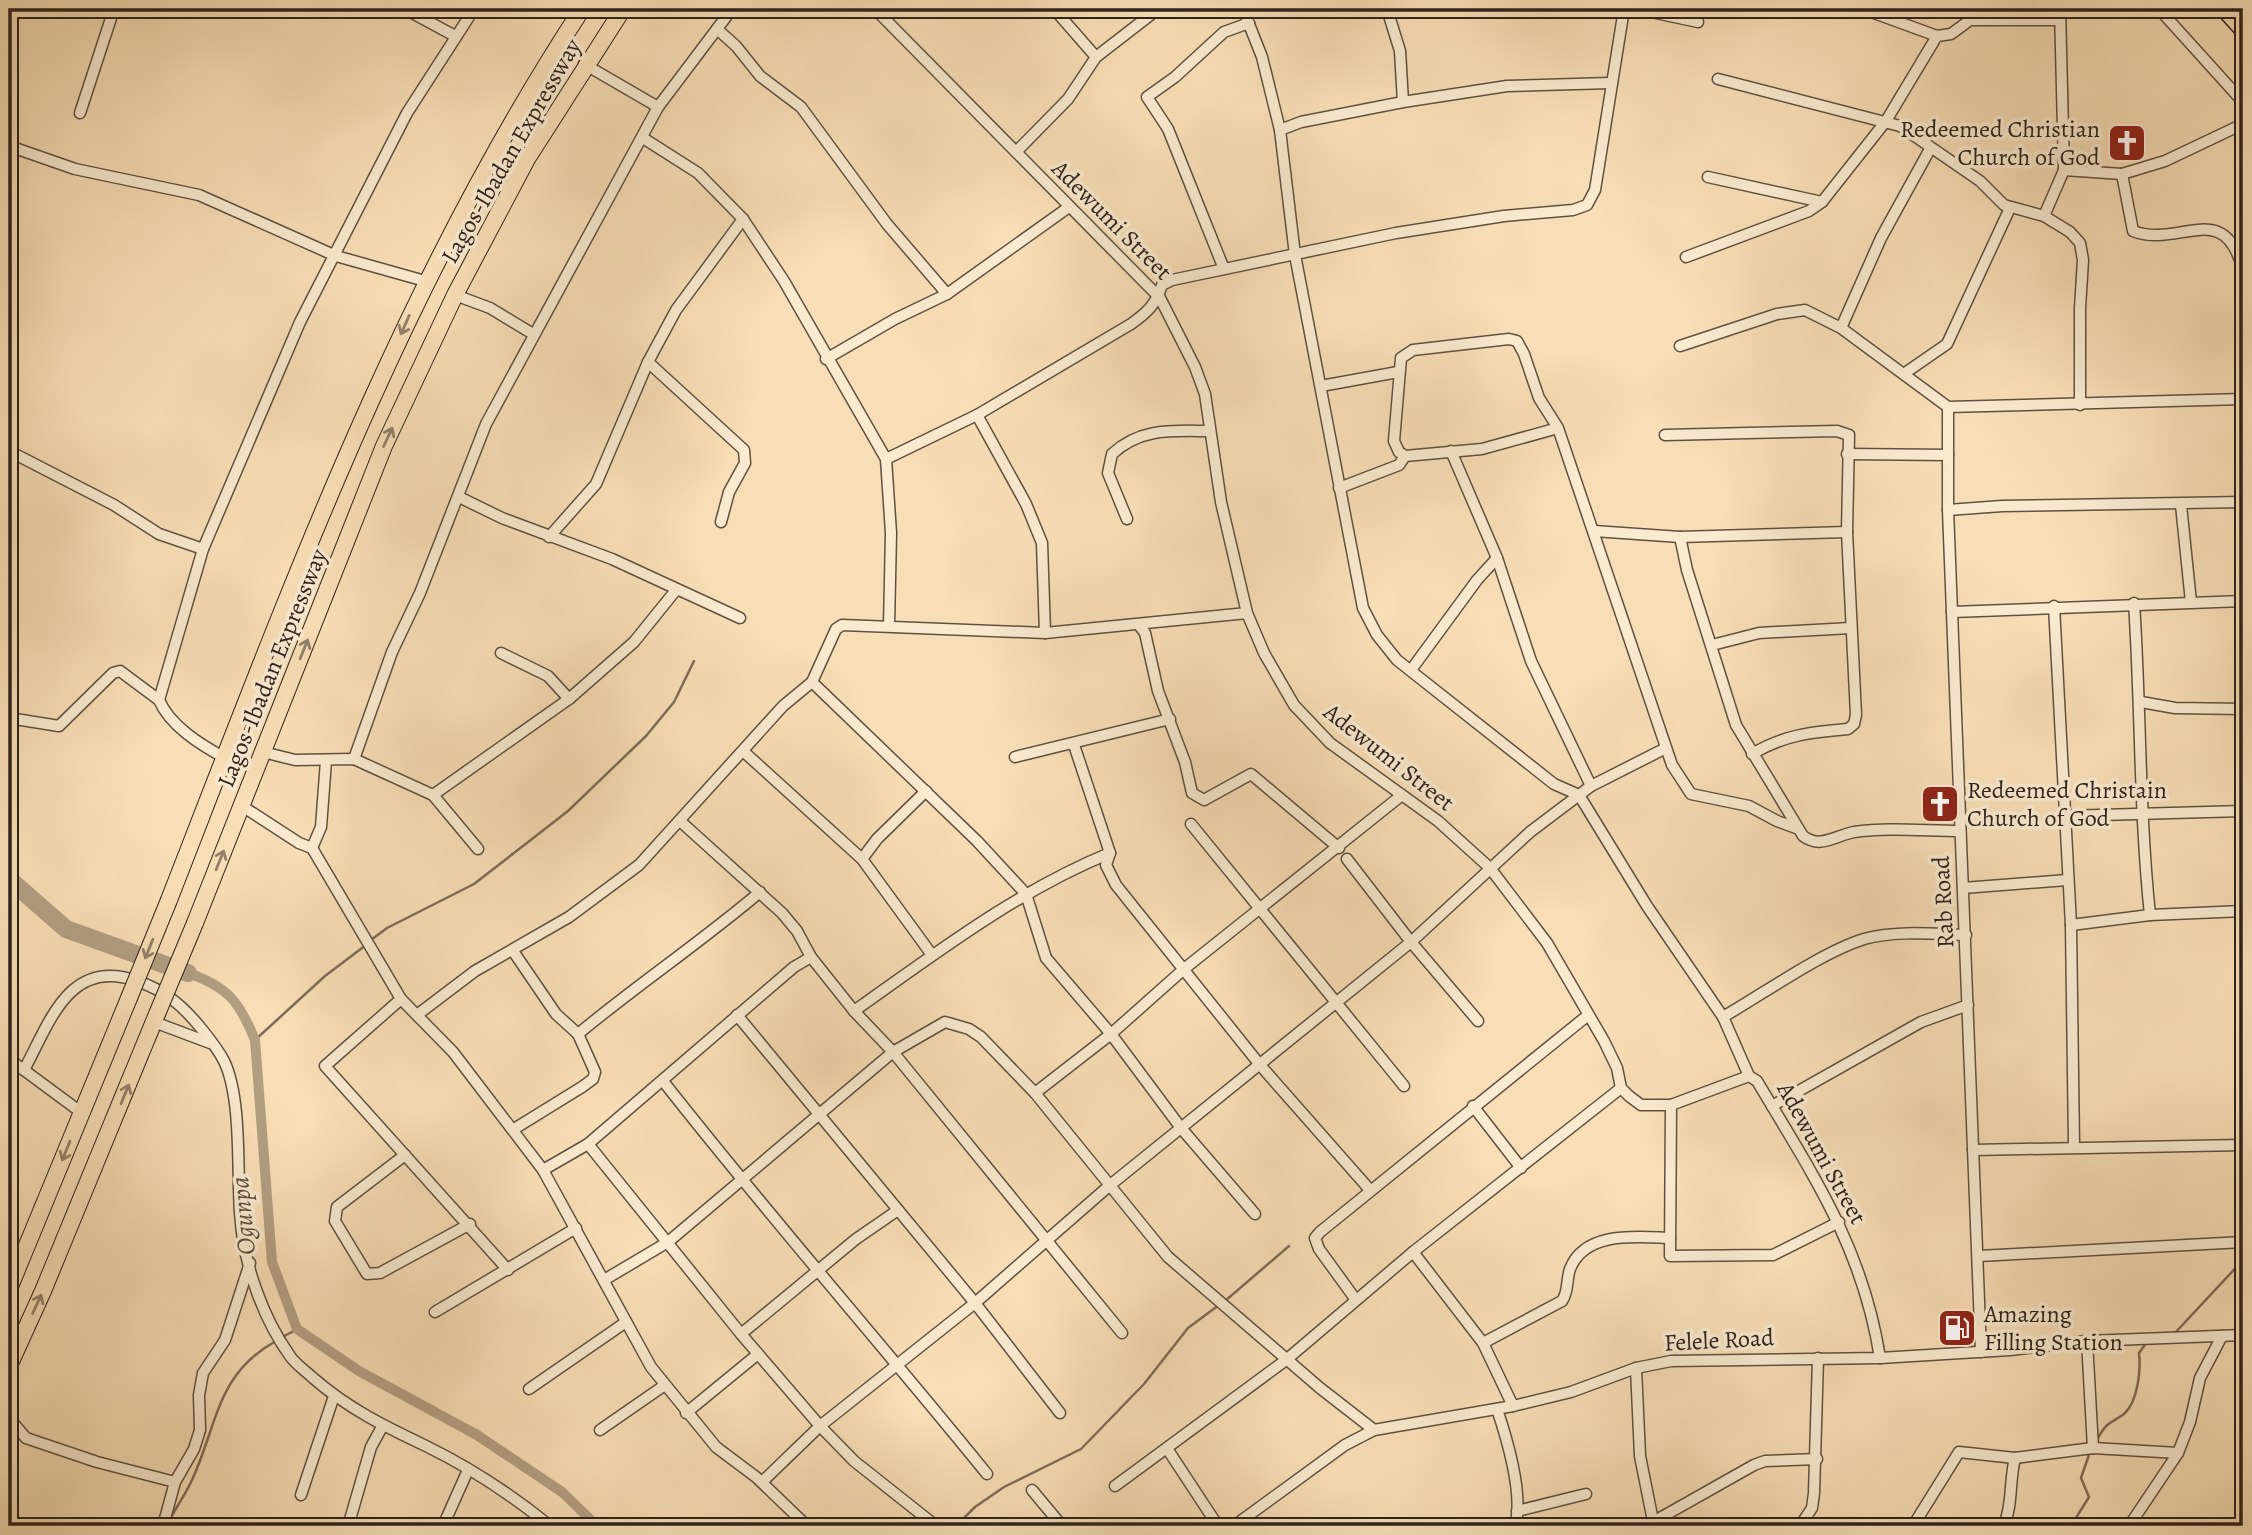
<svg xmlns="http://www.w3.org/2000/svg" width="2252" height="1535" font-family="Alegreya,serif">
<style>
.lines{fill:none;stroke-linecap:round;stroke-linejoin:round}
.stream{stroke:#7e6c59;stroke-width:2.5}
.canal{stroke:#b39e82;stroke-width:10}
.river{stroke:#b39e82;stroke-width:18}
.minor-casing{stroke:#605142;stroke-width:13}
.major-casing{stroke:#2e221c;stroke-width:17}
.highway-casing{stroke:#2e221c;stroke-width:18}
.minor{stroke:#faead0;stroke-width:10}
.major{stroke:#f8deb6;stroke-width:14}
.highway{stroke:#f8deb6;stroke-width:16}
.highway-bridge-casing{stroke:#2e221c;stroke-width:18;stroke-linecap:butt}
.highway-bridge{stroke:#f8deb6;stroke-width:16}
.oneway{stroke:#938069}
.labels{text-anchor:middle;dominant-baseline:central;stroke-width:7;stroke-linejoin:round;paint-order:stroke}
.poi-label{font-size:24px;fill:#2e221c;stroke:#faead0;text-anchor:start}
.street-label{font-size:24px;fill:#2e221c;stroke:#faead0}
.water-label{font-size:26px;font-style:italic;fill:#5d4d40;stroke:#faead0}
</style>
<rect width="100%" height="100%" fill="#f8deb6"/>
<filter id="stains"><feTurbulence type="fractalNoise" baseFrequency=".00286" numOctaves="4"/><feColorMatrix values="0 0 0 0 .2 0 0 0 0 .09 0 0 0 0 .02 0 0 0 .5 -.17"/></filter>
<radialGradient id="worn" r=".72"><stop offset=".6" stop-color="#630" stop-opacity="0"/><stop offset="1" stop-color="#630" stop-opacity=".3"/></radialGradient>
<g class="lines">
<g class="stream">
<polyline points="371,940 387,928 474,884 568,811 646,736 674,702 694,661"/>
<polyline points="255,1040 325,976 366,945"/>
<polyline points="1225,1301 1289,1246"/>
<polyline points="2174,1334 2243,1260"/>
<polyline points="281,1338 297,1329"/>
<path d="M2097 1440C2106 1422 2110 1424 2124 1414 2138 1402 2141 1369 2139 1353L2147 1342"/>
<path d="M171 1517C178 1505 186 1493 192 1480 218 1424 216 1374 276 1341"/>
<polyline points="956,1526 975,1507 1004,1487 1081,1449 1144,1384 1188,1328 1219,1305"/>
<polyline points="2071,1526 2089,1497 2081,1478 2090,1452"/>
</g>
<path class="canal" d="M188 973C228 987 239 1001 255 1040L272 1262 297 1329 359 1371 477 1435 562 1492 597 1526"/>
<polyline class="river" points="9,879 66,929 188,973"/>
<defs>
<g id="minor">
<polyline points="405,9 455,36"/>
<path d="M875 9 1160 298 1195 367 1205 394 1221 502 1247 613 1264 653 1294 705 1330 743 1438 821 1490 868 1547 943 1604 1041 1617 1068 1621 1088 1629 1096 1641 1105H1671L1749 1076 1757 1081C1813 1175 1863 1248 1880 1358"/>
<polyline points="1054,9 1096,57"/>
<polyline points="1243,9 1262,57 1280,130 1295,255 1363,608 1377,635 1397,660 1554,784 1579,795 1647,906 1723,1017 1749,1076"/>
<polyline points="1387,9 1400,51 1403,102"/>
<polyline points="1637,9 1698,22"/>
<polyline points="1863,9 1937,36"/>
<polyline points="2060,9 2064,170"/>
<polyline points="2159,9 2243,102"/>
<polyline points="717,29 736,46 760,76 801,107 887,224 947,294"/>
<polyline points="584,64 658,107 732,9"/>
<polyline points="1718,79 1900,126 1980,181 2004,205 2044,216 2070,232 2080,243 2083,260 2080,308 2080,405"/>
<polyline points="80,113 114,9"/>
<polyline points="1280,130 1301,122 1403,102 1507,86 1610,83"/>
<polyline points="643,138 698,173 743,219 784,281 886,459 891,533 889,626"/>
<polyline points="9,146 75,169 199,195 336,256 425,281"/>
<polyline points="1016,152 1068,99 1096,57 1158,9"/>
<path d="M2122 174 2133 231C2179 249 2224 197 2243 270"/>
<polyline points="1708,177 1822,202"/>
<polyline points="2044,216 2064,170 2122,174 2165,161 2243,124"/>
<polyline points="1686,257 1809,211 1822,202 1886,121 1937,36 1951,34 1970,20 2060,20"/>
<polyline points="1224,269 1168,129 1147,97 1175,77 1224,32 1249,23"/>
<polyline points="455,295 490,308 533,334"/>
<polyline points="1841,328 1881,238 1930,149"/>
<polyline points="1680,346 1777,314 1805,310 1841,328 1948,407 2243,399"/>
<polyline points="826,359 895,319 947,294 1069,207"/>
<polyline points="648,362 744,450 745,463 729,492 721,522"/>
<polyline points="1905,373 1947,344 2010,208"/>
<polyline points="1321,386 1398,372"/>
<polyline points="1948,407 1948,510 1981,1352"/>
<polyline points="977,415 1026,504 1042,543 1045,633"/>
<polyline points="1558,428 1482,449 1405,456 1399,452 1394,441 1401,358 1413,350 1509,339 1517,341 1524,354 1539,398 1558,428 1672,765 1691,794 1749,806 1777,821 1796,828"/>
<path d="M1665 435 1837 431 1849 435 1847 532 1856 715 1854 724 1848 729C1811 732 1784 735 1752 754"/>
<polyline points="9,451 114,505 159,534 203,549"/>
<polyline points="1451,451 1497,558 1531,661 1591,786"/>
<polyline points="1847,454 1948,455"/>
<path d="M886 459 977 415 1131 324C1148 312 1156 304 1162 285L1172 280 1396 233 1504 216 1573 210 1587 205 1595 190 1624 9"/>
<polyline points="1339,488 1399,465 1405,456"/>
<polyline points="459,497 502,518 612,559 740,618"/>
<polyline points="2181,505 2191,602"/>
<polyline points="1948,510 2002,506 2243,502"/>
<path d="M1127 519 1108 473 1112 454C1141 427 1173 431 1210 431"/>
<polyline points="1594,531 1680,537 1847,532"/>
<polyline points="549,537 596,484 648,362 676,310 743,219"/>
<path d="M1680 537 1687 570 1736 725 1803 836C1821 849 1834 836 1854 832 1888 827 1926 831 1960 831"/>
<path d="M2134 603C2141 707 2139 811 2150 915"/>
<polyline points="2054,606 2071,925 2074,1146"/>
<polyline points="1952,612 2243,601"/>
<polyline points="1139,625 1145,633 1158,691 1185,762 1192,793 1204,800 1251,774 1339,848"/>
<polyline points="1712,645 1759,633 1851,628"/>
<polyline points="501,653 548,676 569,699"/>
<polyline points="1411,670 1477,580 1497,558"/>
<polyline points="812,682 977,841 1026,894 1046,958 1111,1034 1181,1128 1255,1214"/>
<polyline points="2141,702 2175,708 2243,709"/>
<polyline points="9,718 59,726 113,673 120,671 159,700"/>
<polyline points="1074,745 1110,853 1106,865 1116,885 1260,1065 1370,1190"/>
<polyline points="743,751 862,859 932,955"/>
<polyline points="263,752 295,760 354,759 433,795 478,849"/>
<polyline points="1015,757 1170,719"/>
<path d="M225 758C201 745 170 726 159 700L203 549 300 322 407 113 474 9"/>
<polyline points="354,759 392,652 420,593 486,424 658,107"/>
<polyline points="433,795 569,699 634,642 676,590"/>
<polyline points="242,806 299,843 312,848 401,999 453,1052 543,1170 651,1367 716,1447 756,1477 807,1526"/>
<polyline points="2064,816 2243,811"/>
<polyline points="680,821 782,913 797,931 811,957 854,1011 893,1052 1122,1333"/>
<polyline points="1191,824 1404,1086"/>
<polyline points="312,848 321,827 326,761"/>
<polyline points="862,859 877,839 926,791"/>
<polyline points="1347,859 1411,942 1478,1021"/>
<polyline points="1963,888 2067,880"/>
<polyline points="2071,925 2150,915 2243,911"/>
<polyline points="513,951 556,1014 578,1034 595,1072 593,1079 582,1087 514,1129"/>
<polyline points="401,999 325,1066 508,1270"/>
<path d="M854 1011C936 953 1017 891 1110 853"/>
<polyline points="417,1015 475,971 569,917 639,865 783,706 812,682 836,629 842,625 1045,633 1247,613"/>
<polyline points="737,1015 975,1303 1060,1413"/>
<path d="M1723 1017C1763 994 1822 952 1864 939 1896 930 1934 934 1966 935"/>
<polyline points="154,1022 210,1043"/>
<path d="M578 1034C637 985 701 942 760 892"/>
<polyline points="9,1059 82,1113"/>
<path d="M24 1070C50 1022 69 957 137 981 164 990 182 1005 200 1027 208 1037 218 1049 224 1061 242 1098 237 1172 240 1213 243 1262 262 1317 290 1356 296 1365 306 1371 313 1378 349 1409 384 1426 426 1446 469 1467 513 1496 550 1526"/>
<path d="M663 1081C768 1215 880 1342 987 1474"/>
<polyline points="1035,1093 1111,1034 1184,969 1402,795"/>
<polyline points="1671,1105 1670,1256 1773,1255 1839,1222"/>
<polyline points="1473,1106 1521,1168"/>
<polyline points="1772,1106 1921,1022 1968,1005"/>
<polyline points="588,1144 741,1334 820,1426 854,1461 936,1526"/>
<polyline points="1973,1150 2243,1145"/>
<polyline points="405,1155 337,1207 335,1221 367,1274 380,1273 470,1224"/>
<polyline points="543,1170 588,1144 794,967 811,957"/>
<polyline points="9,1250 24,1253"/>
<polyline points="1413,1252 1483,1343 1513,1406"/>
<polyline points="1979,1256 2243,1242"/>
<polyline points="604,1280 668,1242 893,1052 945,1022 969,1029 981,1037 1035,1093 1168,1257 1320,1388 1374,1430"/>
<polyline points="1356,1300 1319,1249 1315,1238 1320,1232 1587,1016"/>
<polyline points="435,1312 576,1228"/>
<polyline points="741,1334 856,1239 898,1210"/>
<polyline points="2087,1341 2093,1448"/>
<path d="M1483 1343 1562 1301C1569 1291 1566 1280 1570 1269 1585 1230 1638 1237 1670 1238"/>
<polyline points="1636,1368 1640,1456 1654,1526"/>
<polyline points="529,1389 626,1322"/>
<path d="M1497 1409C1507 1439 1524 1495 1515 1526"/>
<polyline points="686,1413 758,1354"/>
<polyline points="9,1418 26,1438 97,1462 175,1482"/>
<polyline points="600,1430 665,1385"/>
<polyline points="1168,1450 1218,1526"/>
<polyline points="762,1482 820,1426 975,1303 1109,1186 1411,942 1530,832 1591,786 1666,748"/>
<polyline points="1115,1486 1286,1360 1413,1252 1621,1088"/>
<polyline points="1032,1490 1062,1526"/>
<polyline points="301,1495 334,1396"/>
<polyline points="1517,1511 1586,1494"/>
<polyline points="1653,1522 1754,1465 1765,1461 1817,1459"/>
<polyline points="349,1523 371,1447 382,1427"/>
<polyline points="163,1526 175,1482 194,1449 200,1430 199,1395 203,1373 225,1340 250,1263"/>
<polyline points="443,1526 468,1470"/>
<polyline points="1234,1526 1345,1445 1374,1430 1513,1406 1571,1392 1636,1368 1671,1361 1880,1358 2010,1350 2087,1341 2243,1335"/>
<polyline points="1800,1526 1812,1508 1814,1493 1818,1358"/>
<polyline points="1913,1526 1959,1452 2015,1458 2093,1448 2178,1453"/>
<path d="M2004 1526C2013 1503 2009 1482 2015 1458"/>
<polyline points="2129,1526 2178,1453 2190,1422 2200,1378 2222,1336"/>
</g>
<polyline id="major" points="2223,9 2243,31"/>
<g id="highway">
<path d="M169 900C288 595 401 284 582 9"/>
<polyline points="195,923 384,446 455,295 527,159 623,9"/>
<polyline points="9,1289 129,998"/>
<polyline points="9,1366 43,1291 157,1014"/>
</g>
</defs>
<use href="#minor" class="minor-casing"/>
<use href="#major" class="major-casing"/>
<use href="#highway" class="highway-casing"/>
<use href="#minor" class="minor"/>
<use href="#major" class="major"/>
<use href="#highway" class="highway"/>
<defs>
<g id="highway-bridge">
<polyline points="129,998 169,900"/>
<polyline points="157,1014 195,923"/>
</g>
</defs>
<use href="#highway-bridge" class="highway-bridge-casing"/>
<use href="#highway-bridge" class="highway-bridge"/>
</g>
<defs><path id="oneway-shaft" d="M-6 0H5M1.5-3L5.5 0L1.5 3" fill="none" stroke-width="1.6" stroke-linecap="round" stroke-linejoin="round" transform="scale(1.75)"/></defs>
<g class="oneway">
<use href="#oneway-shaft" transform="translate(405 325) rotate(114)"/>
<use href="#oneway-shaft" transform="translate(388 437) rotate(-65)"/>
<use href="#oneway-shaft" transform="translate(304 649) rotate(-68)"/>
<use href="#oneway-shaft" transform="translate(220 860) rotate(-68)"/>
<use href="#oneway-shaft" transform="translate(149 949) rotate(112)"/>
<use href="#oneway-shaft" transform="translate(125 1094) rotate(-68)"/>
<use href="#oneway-shaft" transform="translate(66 1151) rotate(112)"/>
<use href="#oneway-shaft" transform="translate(37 1304) rotate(-65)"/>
</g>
<defs>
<symbol id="church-square" viewBox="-11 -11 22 22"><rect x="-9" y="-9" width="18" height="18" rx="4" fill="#8f2418" stroke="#faead0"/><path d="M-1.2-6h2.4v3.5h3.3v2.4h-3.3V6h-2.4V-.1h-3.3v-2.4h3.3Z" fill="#fff"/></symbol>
<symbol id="fuel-square" viewBox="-11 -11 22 22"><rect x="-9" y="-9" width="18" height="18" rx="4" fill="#8f2418" stroke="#faead0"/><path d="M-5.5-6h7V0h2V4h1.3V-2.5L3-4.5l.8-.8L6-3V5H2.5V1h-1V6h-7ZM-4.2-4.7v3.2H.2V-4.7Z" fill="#fff"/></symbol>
</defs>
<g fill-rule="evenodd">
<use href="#church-square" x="2105" y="121" width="44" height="44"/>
<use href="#church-square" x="1918" y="782" width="44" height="44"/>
<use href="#fuel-square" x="1935" y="1306" width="44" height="44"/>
</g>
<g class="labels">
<g class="poi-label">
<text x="2100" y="129" text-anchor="end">Redeemed Christian<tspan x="2100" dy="28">Church of God</tspan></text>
<text x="1967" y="790">Redeemed Christain<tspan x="1967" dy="28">Church of God</tspan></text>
<text x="1984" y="1314">Amazing<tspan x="1984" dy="28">Filling Station</tspan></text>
</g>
<g class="street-label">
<text transform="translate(511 151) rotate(-60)">Lagos-Ibadan Expressway</text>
<text transform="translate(1112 220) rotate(45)">Adewumi Street</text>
<text transform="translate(272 668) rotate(-68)">Lagos-Ibadan Expressway</text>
<text transform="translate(1389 757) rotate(38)">Adewumi Street</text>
<text transform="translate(1943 902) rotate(-93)">Rab Road</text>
<text transform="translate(1822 1153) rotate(61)">Adewumi Street</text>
<text transform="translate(1719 1340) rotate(-3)">Felele Road</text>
</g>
<g class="water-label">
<text transform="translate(243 1216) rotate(-95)">Ogunpa</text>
</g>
</g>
<rect width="2252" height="1535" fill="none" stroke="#f8deb6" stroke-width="35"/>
<rect x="10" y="10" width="2231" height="1514" fill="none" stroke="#2e221c" stroke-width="3.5"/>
<rect x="18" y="18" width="2217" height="1500" fill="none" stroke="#2e221c" stroke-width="2"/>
<rect width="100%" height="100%" filter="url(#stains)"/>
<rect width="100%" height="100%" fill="url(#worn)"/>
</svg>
